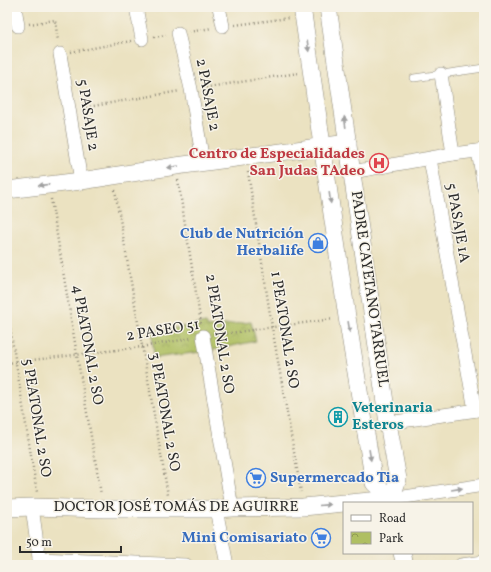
<svg xmlns="http://www.w3.org/2000/svg" width="491" height="572" font-family="Vollkorn,serif">
<style>
.park{fill:url(#park-crowns);stroke:#6d7546}
.lines{fill:none;stroke-linecap:round;stroke-linejoin:round}
.service-casing{stroke:#8b8676;stroke-width:8}
.minor-casing{stroke:#8b8676;stroke-width:14}
.tertiary-casing{stroke:#8b8676;stroke-width:18}
.path{stroke:#8b8676;stroke-width:2.5;stroke-dasharray:1 3;stroke-linecap:butt}
.service{stroke:#fff;stroke-width:7}
.minor{stroke:#fff;stroke-width:13}
.tertiary{stroke:#fff;stroke-width:17}
.oneway{fill:#a0a0a0}
.labels{text-anchor:middle;dominant-baseline:central;stroke-width:3;stroke-linejoin:round;paint-order:stroke}
.street-label{font-size:15px;fill:#2b2b2b;stroke:#f7f3e8}
.health-label{font-size:15px;font-weight:bold;fill:#be3a42;stroke:#f7f3e8;text-anchor:end}
.shop-label{font-size:15px;font-weight:bold;fill:#366cbe;stroke:#f7f3e8;text-anchor:end}
.culture-label{font-size:15px;font-weight:bold;fill:#0d838f;stroke:#f7f3e8;text-anchor:start}
</style>
<defs>
<pattern id="park-crowns" width="20" height="18" patternUnits="userSpaceOnUse"><rect width="20" height="18" fill="#afbf62"/><path d="M2 6a3 3 0 1 1 6 0M12 15a3 3 0 1 1 6 0" fill="none" stroke="#8f9b51"/></pattern>
</defs>
<rect width="100%" height="100%" fill="#f7f3e8"/>
<filter id="ink" filterUnits="userSpaceOnUse"><feTurbulence type="fractalNoise" baseFrequency=".025" numOctaves="2"/><feDisplacementMap in="SourceGraphic" scale="8" xChannelSelector="R" yChannelSelector="G"/><feConvolveMatrix kernelMatrix="1 2 1 2 8 2 1 2 1" color-interpolation-filters="sRGB"/></filter>
<filter id="wash" filterUnits="userSpaceOnUse"><feTurbulence type="fractalNoise" baseFrequency=".012" numOctaves="4" result="noise"/><feDisplacementMap in="SourceGraphic" scale="16" xChannelSelector="R" yChannelSelector="G"/><feGaussianBlur stdDeviation="0.9" result="paint"/><feColorMatrix in="noise" values="0 0 0 0 0 0 0 0 0 0 0 0 0 0 0 0 0 1.4 0 .05"/><feComposite in="paint" operator="in"/></filter>
<g filter="url(#wash)">
<rect width="100%" height="100%" fill="#ebe2c1"/>
<polygon class="park" points="251,322 256,341 208,351 154,358 152,332 206,323 208,327"/>
</g>
<g filter="url(#ink)">
<g class="lines">
<defs>
<polyline id="service" points="414,78 484,68"/>
<g id="minor">
<polyline points="15,7 18,26"/>
<polyline points="136,7 142,39"/>
<polyline points="219,7 223,26"/>
<polyline points="178,33 191,89 203,162"/>
<polyline points="60,54 81,181"/>
<polyline points="441,74 453,154"/>
<polyline points="478,151 484,188"/>
<polyline points="430,159 475,410"/>
<polyline points="352,172 453,154 484,150"/>
<polyline points="203,336 232,508"/>
<polyline points="388,423 484,409"/>
<polyline points="391,499 484,485"/>
<polyline points="32,507 40,565"/>
<polyline points="216,509 227,565"/>
<polyline points="39,559 186,565"/>
<polyline points="461,565 484,562"/>
</g>
<g id="tertiary">
<polyline points="302,7 347,317 374,483 391,499"/>
<polyline points="328,7 388,423 398,479 391,499 391,503"/>
<polyline points="7,190 81,181 176,166 348,143"/>
<polyline points="349,503 391,499"/>
<polyline points="7,508 32,507 104,509 216,509 232,508 303,507 344,503"/>
<polyline points="402,553 405,565"/>
</g>
</defs>
<use href="#service" class="service-casing"/>
<use href="#minor" class="minor-casing"/>
<use href="#tertiary" class="tertiary-casing"/>
<g class="path">
<polyline points="29,24 55,20 58,41"/>
<polyline points="235,25 289,18"/>
<polyline points="189,32 212,28"/>
<polyline points="154,37 166,35"/>
<polyline points="71,52 131,41"/>
<polyline points="202,88 298,73"/>
<polyline points="82,108 180,91"/>
<polyline points="248,172 272,327 301,492"/>
<polyline points="178,180 201,324"/>
<polyline points="115,190 168,495"/>
<polyline points="51,199 77,355 101,494"/>
<polyline points="7,309 37,492"/>
<polyline points="215,335 333,319"/>
<polyline points="7,363 142,347 192,338"/>
</g>
<use href="#service" class="service"/>
<use href="#minor" class="minor"/>
<use href="#tertiary" class="tertiary"/>
</g>
<defs><path id="oneway-solid" d="M-6-.8H1V-3.2L6.5 0L1 3.2V.8H-6Z"/></defs>
<g class="oneway">
<use href="#oneway-solid" transform="translate(308 46) rotate(82)"/>
<use href="#oneway-solid" transform="translate(345 122) rotate(-98)"/>
<use href="#oneway-solid" transform="translate(173 167) rotate(171)"/>
<use href="#oneway-solid" transform="translate(44 185) rotate(173)"/>
<use href="#oneway-solid" transform="translate(330 198) rotate(82)"/>
<use href="#oneway-solid" transform="translate(349 327) rotate(81)"/>
<use href="#oneway-solid" transform="translate(370 455) rotate(81)"/>
<use href="#oneway-solid" transform="translate(457 489) rotate(-9)"/>
<use href="#oneway-solid" transform="translate(325 505) rotate(-5)"/>
</g>
</g>
<defs>
<symbol id="hospital-ring" viewBox="-11 -11 22 22"><circle r="9.5" fill="#f7f3e8" stroke="#e0444e" stroke-width="1.5"/><path d="M-5-5h3v3.5h4V-5h3V5h-3V1.5h-4V5h-3Z" fill="#e0444e"/></symbol>
<symbol id="shop-ring" viewBox="-11 -11 22 22"><circle r="9.5" fill="#f7f3e8" stroke="#3f7fe0" stroke-width="1.5"/><path d="M-5-2.5h2.3a2.7 3.5 0 0 1 5.4 0H5L5.5 6h-11ZM-1.5-2.5h3a1.5 2.3 0 0 0-3 0Z" fill="#3f7fe0"/></symbol>
<symbol id="building-ring" viewBox="-11 -11 22 22"><circle r="9.5" fill="#f7f3e8" stroke="#0f9aa8" stroke-width="1.5"/><path d="M-4-6H4V6H1V3H-1V6H-4ZM-2.5-4.3h1.7v1.8h-1.7ZM.8-4.3h1.7v1.8H.8ZM-2.5-1h1.7V.8h-1.7ZM.8-1h1.7V.8H.8Z" fill="#0f9aa8"/></symbol>
<symbol id="supermarket-ring" viewBox="-11 -11 22 22"><circle r="9.5" fill="#f7f3e8" stroke="#3f7fe0" stroke-width="1.5"/><path d="M-6-5.5h2.5l.6 2H6L4.5 2H-2.5L-4.4-4H-6ZM-1.5 3.2a1.3 1.3 0 1 0 .1 0ZM3 3.2a1.3 1.3 0 1 0 .1 0Z" fill="#3f7fe0"/></symbol>
</defs>
<g fill-rule="evenodd">
<use href="#hospital-ring" x="368" y="152" width="22" height="22"/>
<use href="#shop-ring" x="307" y="232" width="22" height="22"/>
<use href="#building-ring" x="327" y="406" width="22" height="22"/>
<use href="#supermarket-ring" x="245" y="467" width="22" height="22"/>
<use href="#supermarket-ring" x="310" y="527" width="22" height="22"/>
</g>
<g class="labels">
<g class="street-label">
<text transform="translate(207 95) rotate(79)">2 PASAJE 2</text>
<text transform="translate(87 115) rotate(81)">5 PASAJE 2</text>
<text transform="translate(457 223) rotate(80)">5 PASAJE 1A</text>
<text transform="translate(369 289) rotate(82)">PADRE CAYETANO TARRUEL</text>
<text transform="translate(284 330) rotate(81)">1 PEATONAL 2 SO</text>
<text transform="translate(163 331) rotate(-9)">2 PASEO 51</text>
<text transform="translate(219 334) rotate(81)">2 PEATONAL 2 SO</text>
<text transform="translate(87 345) rotate(80)">4 PEATONAL 2 SO</text>
<text transform="translate(164 412) rotate(80)">3 PEATONAL 2 SO</text>
<text transform="translate(36 418) rotate(81)">5 PEATONAL 2 SO</text>
<text x="176" y="507">DOCTOR JOSÉ TOMÁS DE AGUIRRE</text>
</g>
<g class="health-label">
<text x="365" y="154">Centro de Especialidades<tspan x="365" dy="17">San Judas TAdeo</tspan></text>
</g>
<g class="shop-label">
<text x="304" y="234">Club de Nutrición<tspan x="304" dy="17">Herbalife</tspan></text>
<text x="270" y="478" text-anchor="start">Supermercado Tia</text>
<text x="307" y="538">Mini Comisariato</text>
</g>
<g class="culture-label">
<text x="352" y="408">Veterinaria<tspan x="352" dy="17">Esteros</tspan></text>
</g>
</g>
<rect width="491" height="572" fill="none" stroke="#f7f3e8" stroke-width="24"/>
<rect x="343" y="502" width="130" height="52" fill="#f7f3e8" stroke="#a5a39c"/>
<rect x="351" y="515" width="20" height="6" fill="#ffffff" stroke="#a5a39c"/>
<text x="379" y="522" font-size="12" fill="#2b2b2b">Road</text>
<rect x="351" y="532" width="20" height="12" fill="url(#park-crowns)" stroke="#a5a39c"/>
<text x="379" y="542" font-size="12" fill="#2b2b2b">Park</text>
<path d="M20 546v6h101v-6" fill="none" stroke="#2b2b2b" stroke-width="2"/>
<text x="26" y="546" font-size="12" fill="#2b2b2b" stroke="#f7f3e8" stroke-width="3" paint-order="stroke">50 m</text>
</svg>
